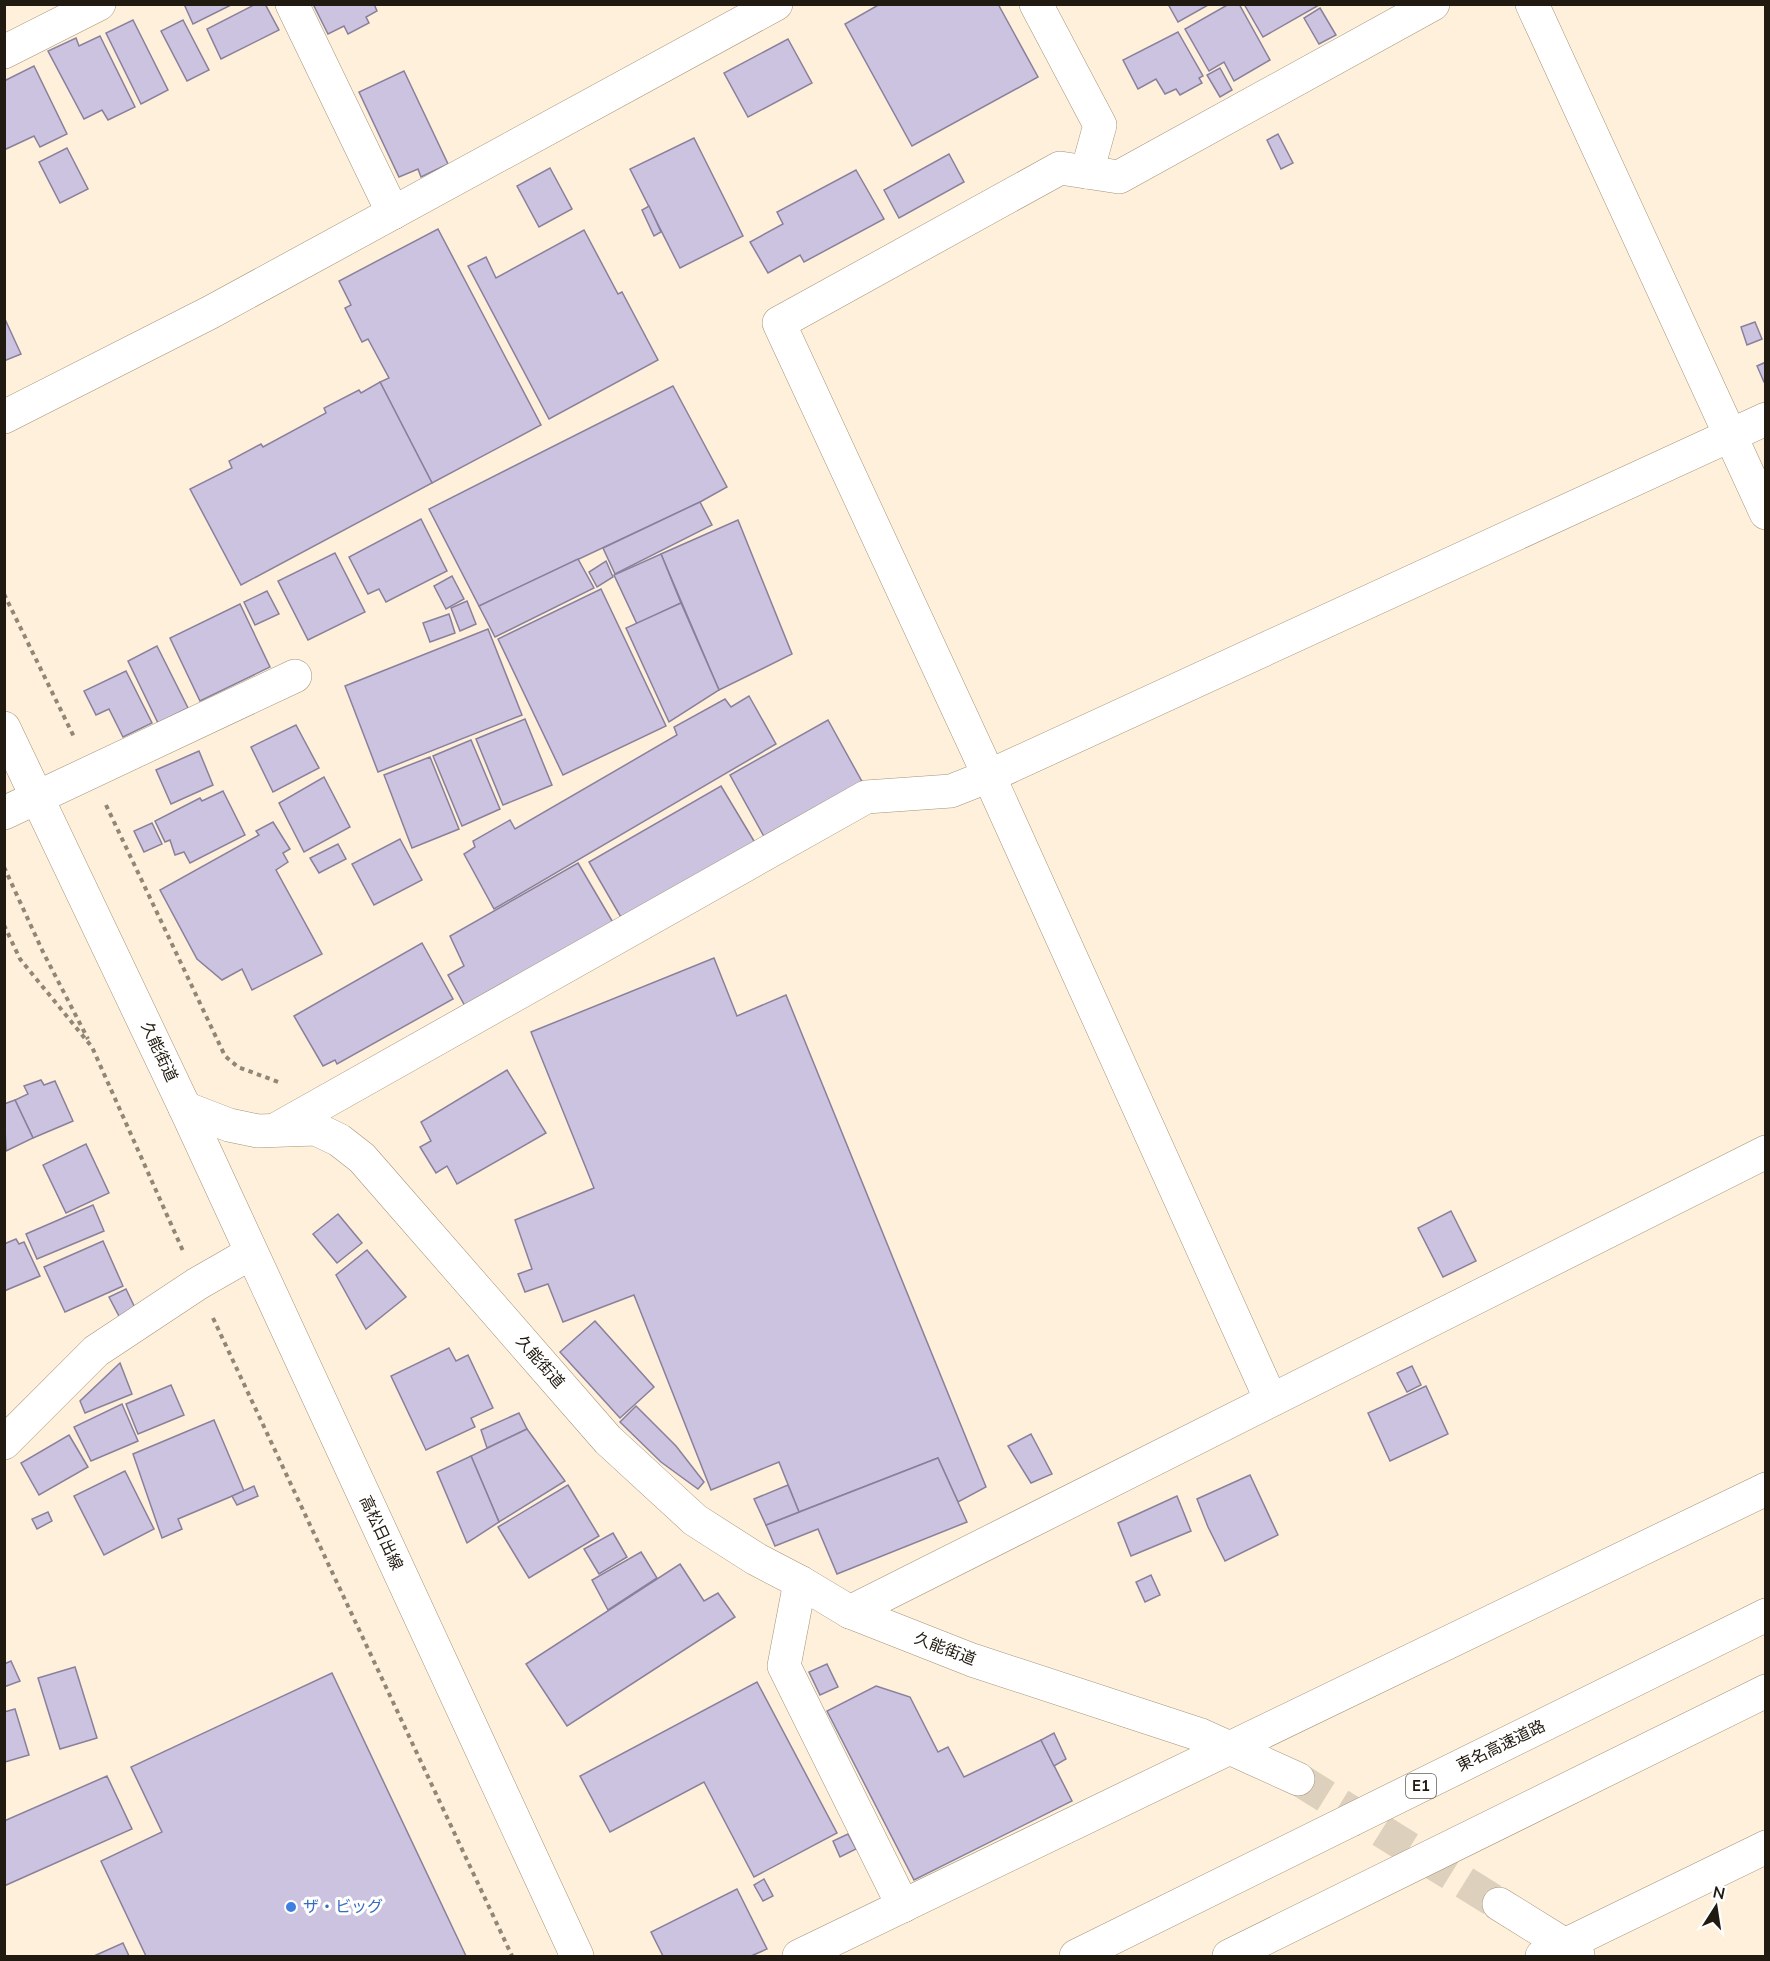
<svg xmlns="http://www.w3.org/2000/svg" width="1770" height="1961" font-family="'Nunito Sans','Noto Sans JP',sans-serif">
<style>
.building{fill:#cbc3e0;stroke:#89819c;stroke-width:1.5}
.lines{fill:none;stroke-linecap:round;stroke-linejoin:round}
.minor-tunnel{stroke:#ddd0bc;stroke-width:33;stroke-dasharray:33 16;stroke-linecap:butt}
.minor-casing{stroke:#a4947a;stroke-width:34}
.major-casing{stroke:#a4947a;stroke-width:34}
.highway-casing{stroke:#a4947a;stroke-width:34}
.path{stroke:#918777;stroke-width:4;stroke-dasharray:4.5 4.5;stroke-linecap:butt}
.minor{stroke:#fff;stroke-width:33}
.major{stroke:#fff;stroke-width:33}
.highway{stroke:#fff;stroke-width:33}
.shop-dot{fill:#3f7fe0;stroke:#fff;stroke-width:2}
.labels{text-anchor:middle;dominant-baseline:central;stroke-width:6;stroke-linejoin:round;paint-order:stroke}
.shield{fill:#fff;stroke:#635f58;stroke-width:1.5}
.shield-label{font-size:15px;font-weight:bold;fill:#201a10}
.street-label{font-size:16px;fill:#201a10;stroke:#fff}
.shop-label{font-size:16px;fill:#366cbe;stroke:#fff;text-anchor:start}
</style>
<rect width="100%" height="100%" fill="#fef0da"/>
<g class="building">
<polygon points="184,4 233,4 193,24"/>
<polygon points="256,4 265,4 279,30 221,59 207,29"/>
<polygon points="317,4 374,4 377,11 366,17 369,23 348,34 344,26 328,34 314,6"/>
<polygon points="880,4 998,4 1038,77 912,146 845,24"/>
<polygon points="1168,4 1210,4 1178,22"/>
<polygon points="1229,4 1239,4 1270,60 1234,81 1224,62 1209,71 1185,29"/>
<polygon points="1244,4 1319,4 1319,5 1263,37"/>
<polygon points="1320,8 1336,35 1319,44 1304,18"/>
<polygon points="133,20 168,90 141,104 106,33"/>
<polygon points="183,20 209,70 187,81 161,31"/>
<polygon points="1178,32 1203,76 1199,78 1202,83 1180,95 1176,89 1165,94 1156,79 1138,89 1123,60"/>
<polygon points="100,36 135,107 108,120 102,110 84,119 48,51 76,38 79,46"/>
<polygon points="788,39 812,83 748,117 724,73"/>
<polygon points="34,66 67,134 40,147 34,136 4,150 4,81"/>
<polygon points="1220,68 1232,90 1220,97 1207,75"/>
<polygon points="404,71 448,164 421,177 418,169 399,177 359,92"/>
<polygon points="1278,134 1293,163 1281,169 1267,140"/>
<polygon points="694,138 743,236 680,268 630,169"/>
<polygon points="67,148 88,189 60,203 39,162"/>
<polygon points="949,154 964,182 899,218 884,190"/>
<polygon points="550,168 572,209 539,227 517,186"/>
<polygon points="856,170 884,219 804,262 800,255 768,273 750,242 783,224 777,212"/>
<polygon points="649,206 661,232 654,236 642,210"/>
<polygon points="438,229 541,425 432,483 380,382 389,378 368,339 362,342 345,308 351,305 339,281"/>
<polygon points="584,230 618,294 622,292 658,360 549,419 468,266 486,257 496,278"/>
<polygon points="4,317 21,354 4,361"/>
<polygon points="1755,322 1762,339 1747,345 1741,327"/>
<polygon points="1766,362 1766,382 1764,382 1757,366"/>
<polygon points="380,382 432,483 241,585 190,489 232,468 229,461 261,444 263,447 326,413 324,408 359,390 361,393"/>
<polygon points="673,386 727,487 700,502 479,606 429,509"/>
<polygon points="700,502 712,525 615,574 603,548"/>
<polygon points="421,519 447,571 386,602 379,589 368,594 349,557"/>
<polygon points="738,520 792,654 719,690 661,554"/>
<polygon points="335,553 365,612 308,640 278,581"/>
<polygon points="661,554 681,603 637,624 614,575"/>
<polygon points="578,559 594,588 495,637 479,606"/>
<polygon points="606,561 613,577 597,587 589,572"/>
<polygon points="452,576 464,599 446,609 434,586"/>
<polygon points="601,589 666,726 563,775 498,639"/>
<polygon points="267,591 279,614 255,625 244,602"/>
<polygon points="467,601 476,624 460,631 451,608"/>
<polygon points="681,603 719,690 669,722 626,628"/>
<polygon points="240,604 270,667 200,701 170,638"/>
<polygon points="449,614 455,633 430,642 423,623"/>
<polygon points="488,629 522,715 378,772 345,686"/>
<polygon points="157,646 188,708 158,723 128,661"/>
<polygon points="126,671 152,723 123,737 109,709 96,715 84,691"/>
<polygon points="749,696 776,744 494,909 464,854 475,847 473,841 510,820 515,829 677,735 674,727 725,699 731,707"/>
<polygon points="525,719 552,785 503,805 476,739"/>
<polygon points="828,720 865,787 767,842 730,775"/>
<polygon points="296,725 319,768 273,792 251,747"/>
<polygon points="471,740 500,809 462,826 433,756"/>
<polygon points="199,751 213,785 171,804 156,770"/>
<polygon points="430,757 459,829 412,848 384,775"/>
<polygon points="324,777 350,827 304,852 279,803"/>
<polygon points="721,786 760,851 626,926 589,862"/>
<polygon points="223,791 245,835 190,863 184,852 175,855 170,840 165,842 155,821 200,798 202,801"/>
<polygon points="273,822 290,849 283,853 288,862 276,870 322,954 252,990 242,969 222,980 197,959 160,890 259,835 256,831"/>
<polygon points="152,823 162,844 144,852 134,831"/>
<polygon points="400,839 422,880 374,905 352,864"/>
<polygon points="338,844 346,859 319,873 310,858"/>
<polygon points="578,863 618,931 465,1006 448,975 464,966 450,936"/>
<polygon points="422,943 453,999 337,1064 335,1060 323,1066 294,1016"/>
<polygon points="714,958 737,1016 786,995 986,1487 958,1502 938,1458 799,1512 779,1462 711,1490 634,1295 563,1322 548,1284 525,1292 518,1274 532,1269 515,1220 594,1188 531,1032"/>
<polygon points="507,1070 546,1133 457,1184 447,1166 436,1173 420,1147 431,1141 421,1122"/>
<polygon points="41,1080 44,1085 55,1081 73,1121 33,1138 15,1100 28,1094 24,1086"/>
<polygon points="15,1100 33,1138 6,1151 4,1104"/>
<polygon points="86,1144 109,1193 66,1213 43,1165"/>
<polygon points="93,1205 104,1231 37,1259 26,1234"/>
<polygon points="1451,1211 1476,1261 1443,1277 1418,1228"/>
<polygon points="338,1214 362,1243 337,1263 313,1234"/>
<polygon points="16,1239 19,1244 24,1242 40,1276 4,1291 4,1244"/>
<polygon points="103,1241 123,1286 65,1312 44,1267"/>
<polygon points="367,1250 406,1297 366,1329 336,1275"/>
<polygon points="126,1289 136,1310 120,1318 109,1297"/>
<polygon points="595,1321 654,1387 620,1418 560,1352"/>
<polygon points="449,1348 456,1361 468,1355 493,1408 471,1418 475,1427 426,1450 391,1376"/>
<polygon points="120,1363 132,1394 85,1413 80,1401"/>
<polygon points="1412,1366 1421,1385 1407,1392 1397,1373"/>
<polygon points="171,1385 184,1415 138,1434 126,1404"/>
<polygon points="1426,1386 1448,1434 1390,1461 1368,1413"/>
<polygon points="122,1404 138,1441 91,1461 74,1427"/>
<polygon points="636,1406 676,1446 704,1482 698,1489 661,1462 620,1422"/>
<polygon points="519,1413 527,1429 487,1448 481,1430"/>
<polygon points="214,1420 244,1491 178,1519 182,1529 162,1538 133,1454"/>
<polygon points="527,1429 565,1481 499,1522 471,1456"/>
<polygon points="1031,1434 1052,1474 1031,1483 1008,1446"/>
<polygon points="69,1435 88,1467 39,1495 21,1463"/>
<polygon points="471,1456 499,1522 467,1543 437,1472"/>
<polygon points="938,1458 967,1522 837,1574 818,1529 775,1546 766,1525"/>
<polygon points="125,1471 154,1529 104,1555 74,1496"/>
<polygon points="1250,1475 1278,1535 1225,1561 1208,1527 1197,1499"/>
<polygon points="568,1485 599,1536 529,1578 498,1527"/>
<polygon points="788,1485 799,1512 766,1525 754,1499"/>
<polygon points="254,1486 258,1496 237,1505 232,1496"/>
<polygon points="1177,1496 1191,1531 1131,1556 1118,1523"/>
<polygon points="48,1512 52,1521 37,1529 32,1519"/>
<polygon points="613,1533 627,1557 599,1574 584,1549"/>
<polygon points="641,1552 657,1578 608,1610 592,1580"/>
<polygon points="680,1564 704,1601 718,1593 735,1617 567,1726 526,1664"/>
<polygon points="1151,1575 1160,1595 1145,1602 1136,1582"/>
<polygon points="11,1661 20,1681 4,1687 4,1664"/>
<polygon points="827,1664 838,1687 820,1695 809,1672"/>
<polygon points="75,1667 97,1738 60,1749 38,1678"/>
<polygon points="332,1673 466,1956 146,1956 101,1861 162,1832 131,1767"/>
<polygon points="757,1682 837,1833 754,1877 704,1782 610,1832 580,1776"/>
<polygon points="876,1686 910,1697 938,1752 948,1747 964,1777 1041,1740 1072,1801 914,1880 827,1711"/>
<polygon points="15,1709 29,1755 5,1762 4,1712"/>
<polygon points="1054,1733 1066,1759 1054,1766 1041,1740"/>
<polygon points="107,1776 132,1829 4,1886 4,1821"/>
<polygon points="848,1834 856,1849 840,1857 833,1841"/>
<polygon points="764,1879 773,1896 763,1901 754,1885"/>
<polygon points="737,1889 767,1949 751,1956 663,1956 651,1932"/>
<polygon points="123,1943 129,1956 94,1956"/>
</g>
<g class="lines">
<polyline class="minor-tunnel" points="1298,1779 1499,1904"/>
<defs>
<g id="minor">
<polyline points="292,4 393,213"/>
<polyline points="1036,4 1100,125 1087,172"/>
<polyline points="1532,4 1766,513"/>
<polyline points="4,52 99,4"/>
<polyline points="4,417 211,312 776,4"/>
<polyline points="4,813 295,676"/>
<polyline points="185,1108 229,1125 258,1131 316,1129 339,1140 362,1158 608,1440 695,1520 756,1559 800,1582 850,1612 972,1660 1201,1735 1298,1779"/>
<polyline points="275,1130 866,797 951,791 989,776 1766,419"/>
<polyline points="1271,1400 989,776 779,323 1060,168 1119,177 1433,4"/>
<polyline points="4,1443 96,1351 197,1284 251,1253"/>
<polyline points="800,1582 784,1666 903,1906"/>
<polyline points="850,1612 1766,1152"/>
<polyline points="1499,1904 1565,1945 1578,1955"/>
<polyline points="799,1956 1766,1489"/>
<polyline points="1542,1956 1766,1847"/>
</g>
<polyline id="major" points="4,728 185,1108 577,1956"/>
<g id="highway">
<polyline points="1076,1956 1766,1615"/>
<polyline points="1229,1956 1766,1691"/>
</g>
</defs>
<use href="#minor" class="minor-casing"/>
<use href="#major" class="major-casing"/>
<use href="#highway" class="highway-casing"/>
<g class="path">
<polyline points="4,594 75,739"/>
<polyline points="106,805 225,1056 238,1067 281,1083"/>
<polyline points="4,867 43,952 88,1039"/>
<polyline points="4,925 20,959 92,1047 183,1251"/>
<polyline points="213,1318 512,1956"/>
</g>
<use href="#minor" class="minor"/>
<use href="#major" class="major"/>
<use href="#highway" class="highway"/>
</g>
<circle class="shop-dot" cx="291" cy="1907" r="6"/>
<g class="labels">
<rect class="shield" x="1406" y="1774" width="30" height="24" rx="4.5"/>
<g class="shield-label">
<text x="1421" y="1786">E1</text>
</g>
<g class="street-label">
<text transform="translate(159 1052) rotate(65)">久能街道</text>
<text transform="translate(540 1362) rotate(49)">久能街道</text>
<text transform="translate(381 1533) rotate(65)">高松日出線</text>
<text transform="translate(945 1649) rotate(21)">久能街道</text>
<text transform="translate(1501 1746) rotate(-26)">東名高速道路</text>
</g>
<g class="shop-label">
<text x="303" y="1907">ザ・ビッグ</text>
</g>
</g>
<rect width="1770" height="1961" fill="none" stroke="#201a10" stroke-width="12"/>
<g transform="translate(1716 1907) rotate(12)" stroke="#ffffff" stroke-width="4.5" paint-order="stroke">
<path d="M0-4.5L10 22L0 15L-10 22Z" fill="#201a10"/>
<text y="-9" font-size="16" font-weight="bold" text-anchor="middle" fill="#201a10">N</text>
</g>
</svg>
